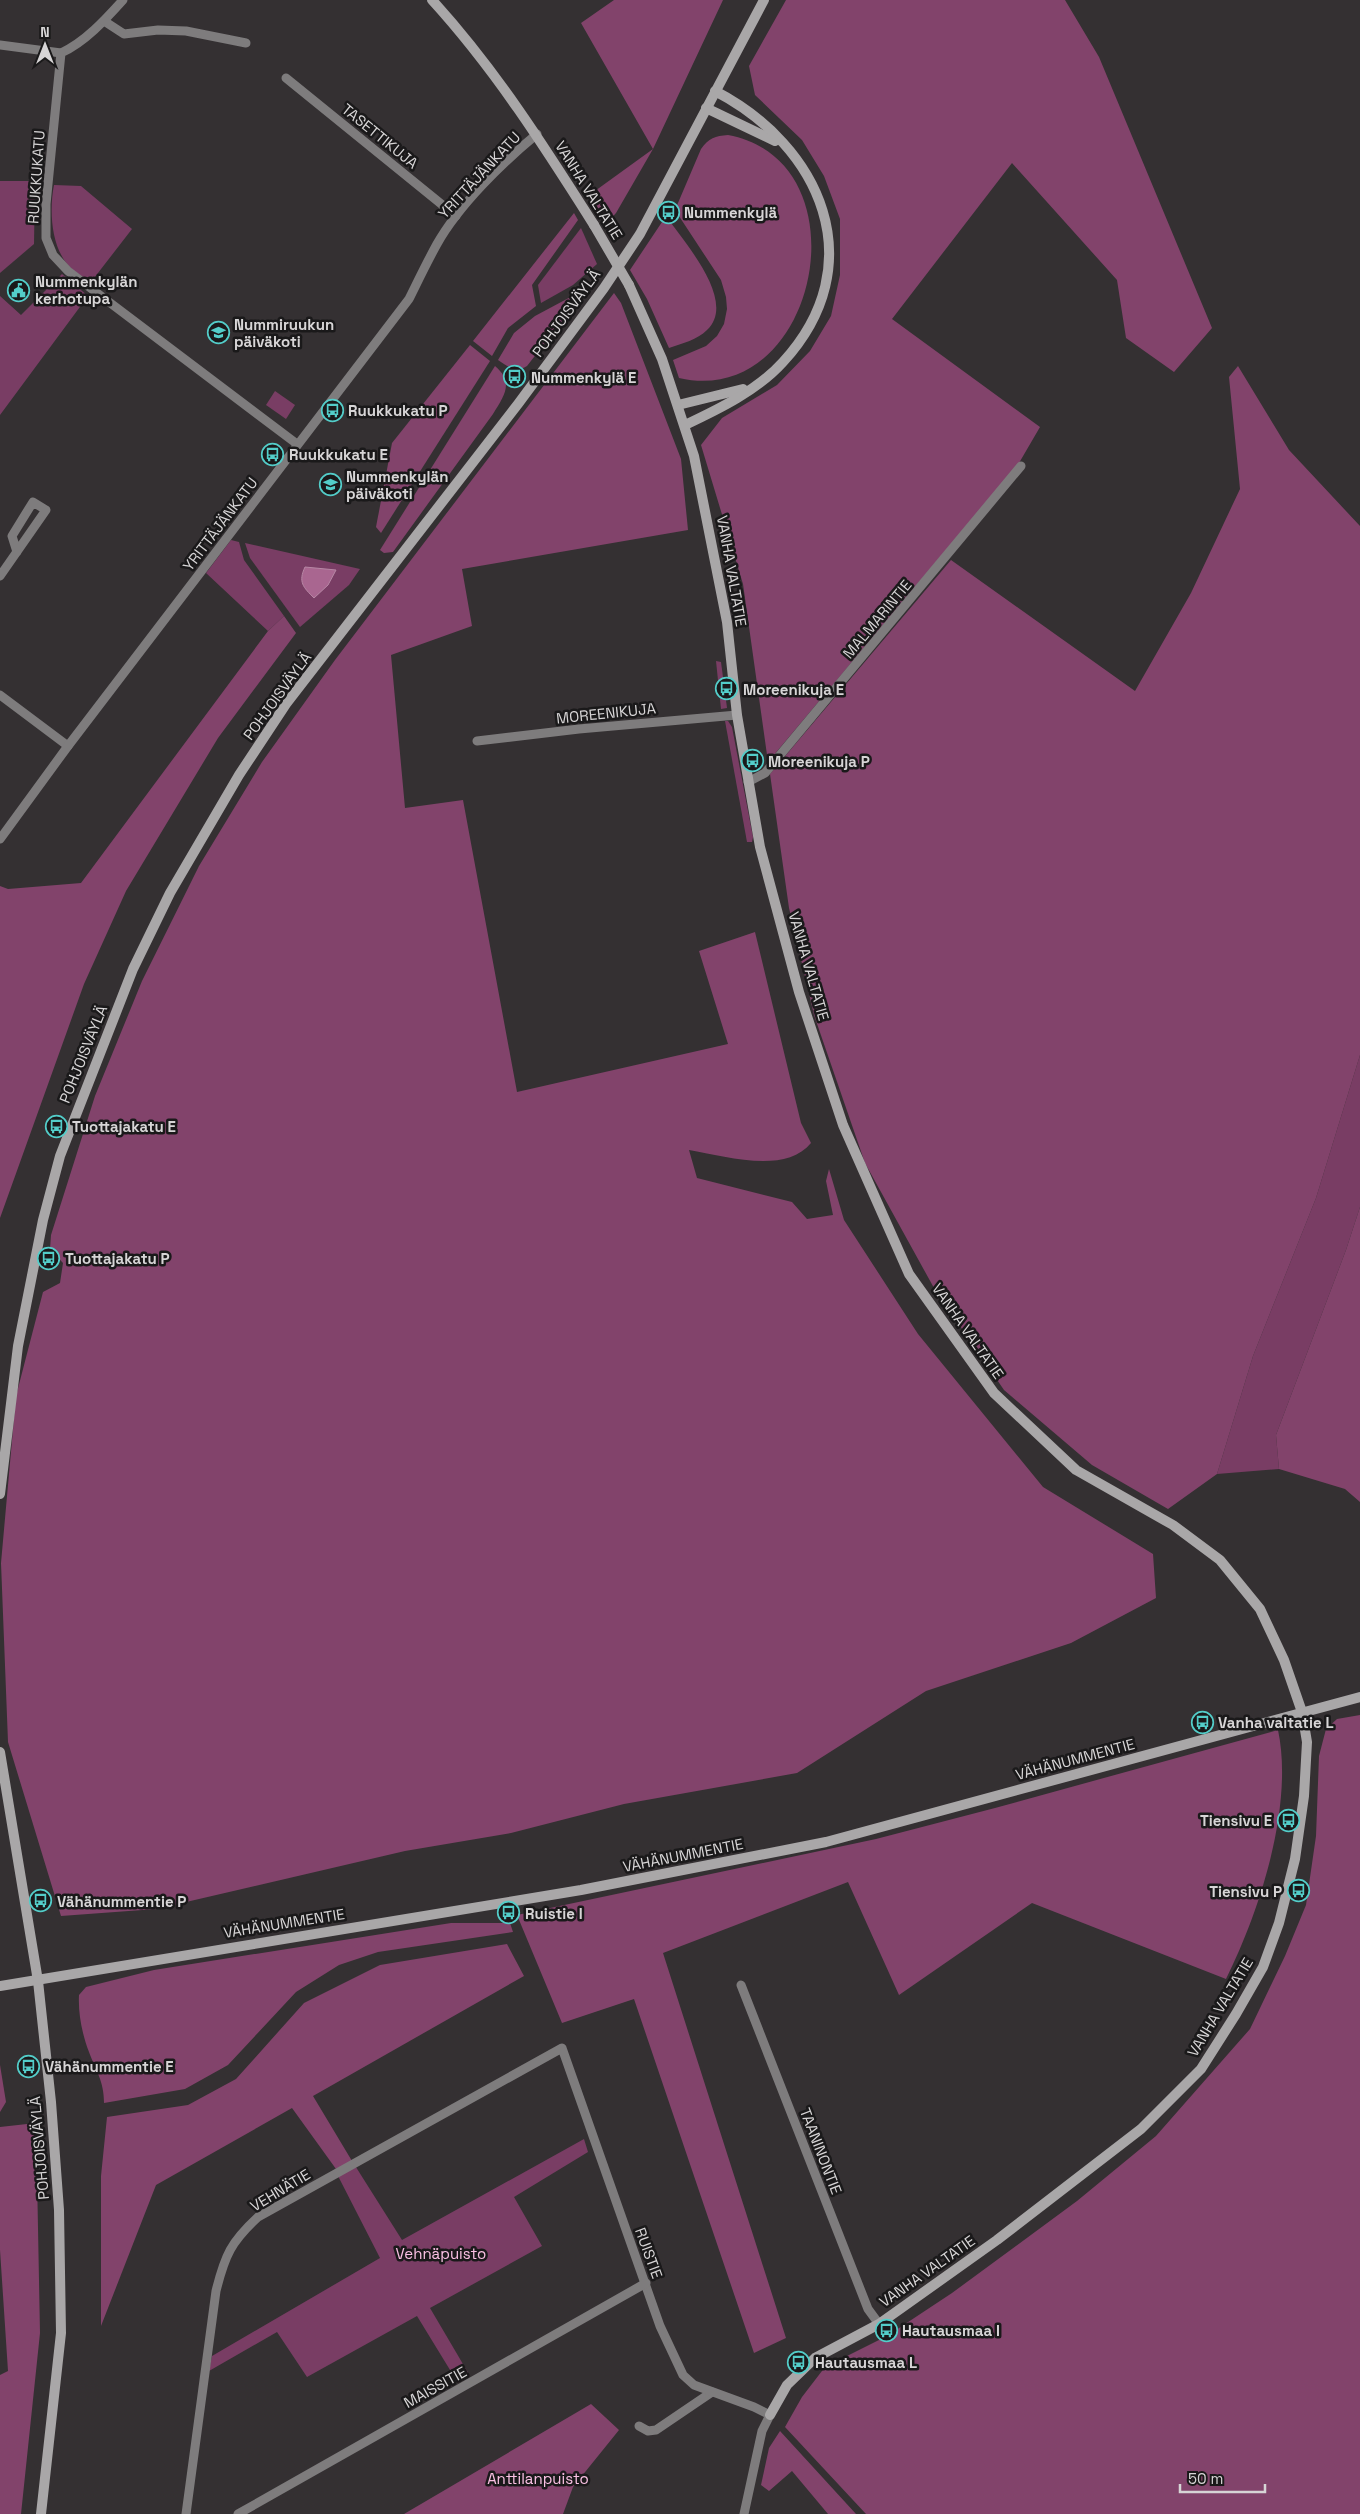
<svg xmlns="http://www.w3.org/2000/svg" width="1360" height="2514" font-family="'Space Grotesk',sans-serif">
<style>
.green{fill:#793d64}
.forest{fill:#82436b}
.water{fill:#a96690;stroke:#b787a5}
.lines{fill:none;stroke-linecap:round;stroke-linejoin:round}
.street{stroke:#7e7c7d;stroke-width:9}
.secondary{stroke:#a9a7a8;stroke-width:10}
.secondary-bridge{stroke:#a9a7a8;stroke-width:10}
.labels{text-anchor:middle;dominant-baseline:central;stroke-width:5;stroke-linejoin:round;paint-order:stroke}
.street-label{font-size:15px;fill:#d7d5d6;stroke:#1a191a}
.poi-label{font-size:15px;font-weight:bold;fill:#d7d5d6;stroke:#1a191a;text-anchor:start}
.park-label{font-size:15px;fill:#fbc1e4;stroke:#1a191a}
</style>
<rect width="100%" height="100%" fill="#343032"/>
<g class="green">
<polygon points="0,181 35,181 34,244 0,273"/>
<path d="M54 185 81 186 132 229 91 282C84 277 75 273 69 266 51 247 49 210 54 185Z"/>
<polygon points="581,228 597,264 573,285 541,303 538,285"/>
<polygon points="62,274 88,296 0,415 0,296 21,315"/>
<polygon points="275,391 295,405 286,419 266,405"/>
<polygon points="231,540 239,542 244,560 284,616 268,631 206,573"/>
<polygon points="245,543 360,569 349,585 300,627 250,558"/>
<polygon points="716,661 721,662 727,708 721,709"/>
<polygon points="725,721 728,721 732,727 753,837 752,842 747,842"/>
<polygon points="1360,1055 1360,1207 1346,1250 1276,1435 1279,1469 1217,1474 1253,1356 1316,1198"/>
<polygon points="584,2139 588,2152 514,2197 542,2246 430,2308 470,2376 458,2383 417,2316 307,2377 277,2332 209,2371 212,2356 380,2258 337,2174 354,2164 402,2240"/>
</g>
<g class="forest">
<polygon points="614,0 723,0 653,149 616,213 605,225 588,196 653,149 581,23"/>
<polygon points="786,0 1065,0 1099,57 1212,328 1174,372 1126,338 1117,280 1012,163 892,319 1040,427 1019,463 768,762 743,584 701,445 722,418 777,385 810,351 831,316 840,275 840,219 824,176 802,140 755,95 749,66"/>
<path d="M728 135C868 161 818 410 679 378L673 360 706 346 717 336 724 324 727 309 726 297 721 280 675 210 701 149C709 138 715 136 728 135Z"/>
<polygon points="574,213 578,220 532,285 536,306 508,328 492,356 473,341"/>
<path d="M666 216C683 241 738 301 707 330 697 340 683 343 669 348L647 299 630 270Z"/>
<path d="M578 293 581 297 527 366C515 373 509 367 498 360L514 333 535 316Z"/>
<path d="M614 293 621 303 681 459 688 530 462 569 472 626 391 655 405 808 463 800 517 1092 728 1044 699 951 755 932 801 1123 811 1143C785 1175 725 1156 689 1150L697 1178 792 1202 807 1219 833 1215 826 1181 829 1169 844 1220 918 1334 1043 1487 1153 1554 1156 1598 1071 1643 926 1691 797 1773 624 1804 511 1833 405 1851 156 1909 61 1916 8 1742 1 1563 16 1396 43 1292 60 1283 63 1263 50 1249 51 1235 95 1096 142 981 199 866 262 762 335 660Z"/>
<polygon points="470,345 490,361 381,533 376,527 392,443"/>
<path d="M495 366C514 382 505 395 493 414L393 552 384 553 380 550Z"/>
<polygon points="1238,366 1289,450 1360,526 1360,1055 1316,1198 1253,1356 1217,1474 1168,1509 1092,1465 1004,1390 934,1288 865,1163 814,1015 789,908 770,774 951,560 1135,691 1191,593 1240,489 1229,377"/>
<polygon points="284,616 296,633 218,738 126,891 84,984 0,1218 0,886 8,889 81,883 268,631"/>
<polygon points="1360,1207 1360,1502 1345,1489 1279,1469 1276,1435 1346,1250"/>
<polygon points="1360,1715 1360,2514 866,2514 785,2427 802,2397 825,2367 887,2336 952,2293 1077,2201 1156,2136 1250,2029 1285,1956 1306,1905 1316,1836 1319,1756 1326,1729 1337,1719"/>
<path d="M1278 1730C1294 1805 1260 1911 1226 1979L1032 1903 899 1995 848 1882 663 1953 786 2338 754 2353 634 1999 562 2023 517 1915 876 1839 995 1808Z"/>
<path d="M451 1923H510L513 1932 378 1952 339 1965 296 1992 228 2065 185 2089 104 2103C104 2081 96 2071 89 2052 82 2034 78 2013 79 1995L86 1987 154 1970Z"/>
<polygon points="507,1944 524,1976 313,2096 352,2161 336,2169 292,2108 156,2185 101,2326 101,2176 107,2117 188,2105 236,2079 304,2003 380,1965"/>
<polygon points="0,2065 6,2102 0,2112"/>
<polygon points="36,2123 40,2333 21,2514 0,2514 0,2375 8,2371 0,2250 0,2127"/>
<polygon points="591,2404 619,2430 573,2487 563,2514 404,2514"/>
<polygon points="780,2431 856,2514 828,2514 792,2471 769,2491 761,2485 769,2448"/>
</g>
<path class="water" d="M305 567 336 570 328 585 314 598C303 587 298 582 305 567Z"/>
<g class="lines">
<g class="street">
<path d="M123 0C105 20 85 42 61 53L46 204V238L53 255 68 271 297 444"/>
<polyline points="104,21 124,34 158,30 186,31 246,43"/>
<polyline points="0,45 61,53"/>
<polyline points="286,78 456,216"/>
<polyline points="0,576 46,510 33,502 12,536 17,552"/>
<polyline points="0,695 68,746"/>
<polyline points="477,741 579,729 737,715"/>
<polyline points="748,782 765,773 1021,466"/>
<path d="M0 839 68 746 409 299C418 281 427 262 437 244 459 205 502 163 537 134"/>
<polyline points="741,1985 868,2309 879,2324"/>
<polyline points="639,2426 648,2431 656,2430 712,2392"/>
<path d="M186 2514 216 2291C225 2255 231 2242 258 2217L562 2048 660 2326 683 2375 694 2385 754 2407 770 2415 762 2431 744 2514"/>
<polyline points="238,2514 646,2283"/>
</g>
<g class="secondary">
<path d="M432 0C495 69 544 146 594 225"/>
<polyline points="706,108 775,141"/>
<polyline points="629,285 662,359 694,456 727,622 737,715 760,847 799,992 843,1125 909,1274 994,1393 1076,1470 1173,1525 1220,1560 1260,1609 1284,1660 1302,1712 1307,1742 1304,1796 1295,1859 1279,1923 1263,1967 1236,2014 1201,2069 1141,2129 997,2240 879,2324 815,2358 787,2385 770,2415"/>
<polyline points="678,405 743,389"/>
<path d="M685 425C719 409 758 390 783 362 873 264 821 146 715 91"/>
<polyline points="0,1494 18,1346 43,1220 60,1156 133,969 170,893 239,775 286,704 518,404 604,288 640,234 764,0"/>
<polyline points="0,1752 38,1981 51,2102 59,2210 61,2333 41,2514"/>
<polyline points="0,1986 581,1890 826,1842 1360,1697"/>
</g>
<polyline class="secondary-bridge" points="594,225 629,285"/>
</g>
<defs>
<symbol id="bus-ring" viewBox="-11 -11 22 22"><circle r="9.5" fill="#1a191a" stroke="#53cdc9" stroke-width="1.5"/><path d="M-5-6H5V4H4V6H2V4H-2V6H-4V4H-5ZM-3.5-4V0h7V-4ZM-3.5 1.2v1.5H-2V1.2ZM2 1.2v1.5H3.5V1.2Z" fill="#53cdc9"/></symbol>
<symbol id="civic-ring" viewBox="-11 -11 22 22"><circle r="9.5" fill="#1a191a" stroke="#53cdc9" stroke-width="1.5"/><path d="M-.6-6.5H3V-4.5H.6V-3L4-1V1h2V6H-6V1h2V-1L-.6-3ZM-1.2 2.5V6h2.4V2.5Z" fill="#53cdc9"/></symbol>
<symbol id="school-ring" viewBox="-11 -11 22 22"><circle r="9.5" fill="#1a191a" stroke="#53cdc9" stroke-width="1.5"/><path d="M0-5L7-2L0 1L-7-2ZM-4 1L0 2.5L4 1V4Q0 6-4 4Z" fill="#53cdc9"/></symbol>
</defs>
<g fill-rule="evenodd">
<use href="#bus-ring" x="656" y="200" width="25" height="25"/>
<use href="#civic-ring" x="6" y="278" width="25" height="25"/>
<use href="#school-ring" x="206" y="320" width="25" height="25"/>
<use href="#bus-ring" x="502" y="364" width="25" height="25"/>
<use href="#bus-ring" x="320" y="398" width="25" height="25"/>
<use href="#bus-ring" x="260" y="442" width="25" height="25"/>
<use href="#school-ring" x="318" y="472" width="25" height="25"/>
<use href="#bus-ring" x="714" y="676" width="25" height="25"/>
<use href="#bus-ring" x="740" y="748" width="25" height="25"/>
<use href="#bus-ring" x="44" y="1114" width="25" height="25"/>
<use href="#bus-ring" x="36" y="1246" width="25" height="25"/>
<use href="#bus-ring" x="1190" y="1710" width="25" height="25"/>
<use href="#bus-ring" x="1276" y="1808" width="25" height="25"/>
<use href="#bus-ring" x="1286" y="1878" width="25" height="25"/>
<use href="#bus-ring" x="28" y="1888" width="25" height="25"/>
<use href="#bus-ring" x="496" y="1900" width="25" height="25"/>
<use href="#bus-ring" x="16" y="2054" width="25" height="25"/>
<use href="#bus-ring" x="874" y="2318" width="25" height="25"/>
<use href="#bus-ring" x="786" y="2350" width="25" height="25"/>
</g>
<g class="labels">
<g class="street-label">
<text transform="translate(380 136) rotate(39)">TASETTIKUJA</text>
<text transform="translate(479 175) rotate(-47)">YRITTÄJÄNKATU</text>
<text transform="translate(36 177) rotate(-86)">RUUKKUKATU</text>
<text transform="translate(589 190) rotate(58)">VANHA VALTATIE</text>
<text transform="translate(566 313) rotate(-54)">POHJOISVÄYLÄ</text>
<text transform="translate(220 524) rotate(-53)">YRITTÄJÄNKATU</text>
<text transform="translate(732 571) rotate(80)">VANHA VALTATIE</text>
<text transform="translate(877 619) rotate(-50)">MALMARINTIE</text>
<text transform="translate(277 696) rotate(-54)">POHJOISVÄYLÄ</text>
<text transform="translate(606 713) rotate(-6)">MOREENIKUJA</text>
<text transform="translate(809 966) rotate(74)">VANHA VALTATIE</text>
<text transform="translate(83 1054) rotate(-68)">POHJOISVÄYLÄ</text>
<text transform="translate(968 1331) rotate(55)">VANHA VALTATIE</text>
<text transform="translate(1075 1759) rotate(-15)">VÄHÄNUMMENTIE</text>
<text transform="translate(683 1855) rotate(-11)">VÄHÄNUMMENTIE</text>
<text transform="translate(284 1923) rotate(-9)">VÄHÄNUMMENTIE</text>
<text transform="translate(1220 2007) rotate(-59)">VANHA VALTATIE</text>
<text transform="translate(39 2148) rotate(-95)">POHJOISVÄYLÄ</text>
<text transform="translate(821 2151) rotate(69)">TAANINONTIE</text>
<text transform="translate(280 2190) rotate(-31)">VEHNÄTIE</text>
<text transform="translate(649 2253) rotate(70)">RUISTIE</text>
<text transform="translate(927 2271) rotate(-35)">VANHA VALTATIE</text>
<text transform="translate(435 2387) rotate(-29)">MAISSITIE</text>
</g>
<g class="poi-label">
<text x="684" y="212">Nummenkylä</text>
<text x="35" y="281">Nummenkylän<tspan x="35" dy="17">kerhotupa</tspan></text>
<text x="234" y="324">Nummiruukun<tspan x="234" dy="17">päiväkoti</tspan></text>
<text x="531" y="377">Nummenkylä E</text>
<text x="348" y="410">Ruukkukatu P</text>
<text x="289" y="454">Ruukkukatu E</text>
<text x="346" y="476">Nummenkylän<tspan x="346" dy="17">päiväkoti</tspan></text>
<text x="743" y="689">Moreenikuja E</text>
<text x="768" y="761">Moreenikuja P</text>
<text x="72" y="1126">Tuottajakatu E</text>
<text x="65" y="1258">Tuottajakatu P</text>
<text x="1218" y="1722">Vanha valtatie L</text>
<text x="1272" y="1820" text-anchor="end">Tiensivu E</text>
<text x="1282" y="1891" text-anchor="end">Tiensivu P</text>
<text x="57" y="1901">Vähänummentie P</text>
<text x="525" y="1913">Ruistie I</text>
<text x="45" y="2066">Vähänummentie E</text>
<text x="902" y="2330">Hautausmaa I</text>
<text x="815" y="2362">Hautausmaa L</text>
</g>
<g class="park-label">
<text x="441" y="2253">Vehnäpuisto</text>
<text x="538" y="2478">Anttilanpuisto</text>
</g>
</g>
<g transform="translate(45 45)" stroke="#1a191a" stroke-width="4" paint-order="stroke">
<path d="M0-4L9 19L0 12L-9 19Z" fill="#d7d5d6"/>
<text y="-8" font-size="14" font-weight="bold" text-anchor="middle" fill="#d7d5d6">N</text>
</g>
<path d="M1180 2484v8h85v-8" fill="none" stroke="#d7d5d6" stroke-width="2.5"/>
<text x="1188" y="2484" font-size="15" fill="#d7d5d6" stroke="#1a191a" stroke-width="4" paint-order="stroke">50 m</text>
</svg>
